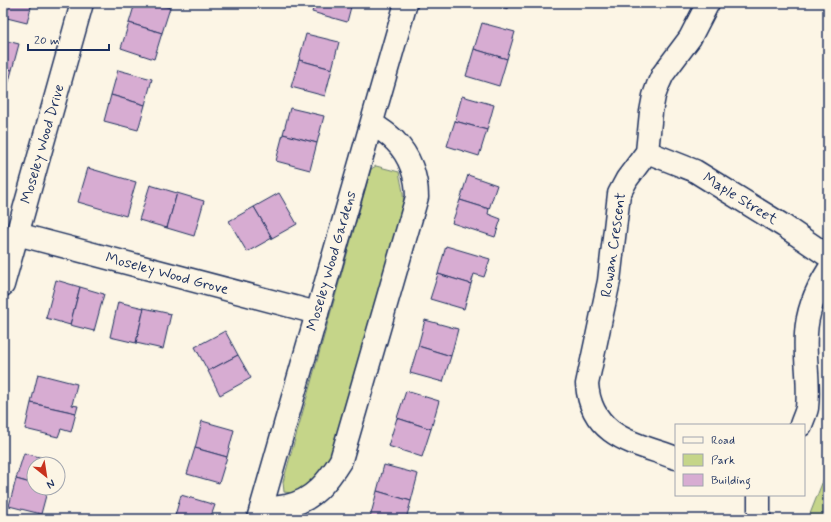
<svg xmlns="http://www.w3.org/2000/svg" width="831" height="522" font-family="Mynerve,sans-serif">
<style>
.green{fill:#c5d589;stroke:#708274}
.building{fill:#d7acd2;stroke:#1b2f5e}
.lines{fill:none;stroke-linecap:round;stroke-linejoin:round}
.minor-casing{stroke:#1b2f5e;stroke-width:25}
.minor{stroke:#fcf5e5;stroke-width:22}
.labels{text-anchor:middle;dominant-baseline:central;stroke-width:4;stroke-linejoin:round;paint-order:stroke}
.street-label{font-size:15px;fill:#1b2f5e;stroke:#fcf5e5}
</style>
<rect width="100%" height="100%" fill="#fcf5e5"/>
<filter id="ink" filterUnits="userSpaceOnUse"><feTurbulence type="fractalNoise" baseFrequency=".025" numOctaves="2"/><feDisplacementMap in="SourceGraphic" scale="8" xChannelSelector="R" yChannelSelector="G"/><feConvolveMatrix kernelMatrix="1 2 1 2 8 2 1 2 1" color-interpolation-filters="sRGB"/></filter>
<g filter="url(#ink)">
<g class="green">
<polygon points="376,166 399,172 403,192 404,211 330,463 315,482 292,493 284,492 283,482 371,169"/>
<polygon points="828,468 828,519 808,519"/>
</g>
<g class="building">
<polygon points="3,3 32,3 27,23 3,17"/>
<polygon points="135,3 155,3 170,8 162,33 129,23"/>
<polygon points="315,3 352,3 347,22 312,12"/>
<polygon points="487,3 509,3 508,9"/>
<polygon points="129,23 162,33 154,59 121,48"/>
<polygon points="482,23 515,32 507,59 474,49"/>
<polygon points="306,34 339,42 332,69 299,60"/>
<polygon points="3,40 19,44 12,70 3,68"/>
<polygon points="474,49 507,59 499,86 466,76"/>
<polygon points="299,60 332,69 325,96 291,87"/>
<polygon points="3,68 12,70 5,96 3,96"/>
<polygon points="118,70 152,79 145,105 111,95"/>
<polygon points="111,95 145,105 138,130 104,121"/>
<polygon points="462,96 494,105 487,130 455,121"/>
<polygon points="290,108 324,116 317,143 283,134"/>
<polygon points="455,121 487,130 479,156 447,146"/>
<polygon points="283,134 317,143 310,170 276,161"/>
<polygon points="88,168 136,182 126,216 78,202"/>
<polygon points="468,175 497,185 489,209 460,200"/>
<polygon points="150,185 177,193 167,228 139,220"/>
<polygon points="177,193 204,201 194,236 167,228"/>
<polygon points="279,193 297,224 272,238 254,207"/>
<polygon points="460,200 489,209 488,214 501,219 495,237 452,223"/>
<polygon points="254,207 272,238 247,252 229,221"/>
<polygon points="446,246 490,259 484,277 474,274 471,284 438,274"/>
<polygon points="438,274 471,284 464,309 430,299"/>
<polygon points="56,280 80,287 70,325 46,318"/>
<polygon points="80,287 104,294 94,331 70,325"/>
<polygon points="118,302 144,308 136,343 110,337"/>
<polygon points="144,308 171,314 163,349 136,343"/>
<polygon points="425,320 458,329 451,356 418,346"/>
<polygon points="225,331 238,355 208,371 195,347"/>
<polygon points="418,346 451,356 443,382 410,373"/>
<polygon points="238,355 251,378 220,395 208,371"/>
<polygon points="38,374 77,384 72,405 78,406 76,413 31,403"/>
<polygon points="406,391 439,401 431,429 397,418"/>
<polygon points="31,403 76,413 71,432 61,429 58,437 25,429"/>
<polygon points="397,418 431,429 422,457 388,446"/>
<polygon points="202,421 234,430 227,457 195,448"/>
<polygon points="195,448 227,457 219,483 187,474"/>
<polygon points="24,453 55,461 54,464 34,464 34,484 16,479"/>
<polygon points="384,465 418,474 411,501 377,491"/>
<polygon points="16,479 34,484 34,488 48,488 41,514 9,506"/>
<polygon points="377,491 411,501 406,519 374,519 370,518"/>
<polygon points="181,495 215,505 210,519 174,519"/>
</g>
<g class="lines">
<defs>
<g id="minor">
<polyline points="647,152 695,171 784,226 828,256"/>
<polyline points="17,234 317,313"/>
<polyline points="3,285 82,3"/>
<path d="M801 425C803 419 806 413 807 408 810 383 804 358 806 334 807 311 816 290 828 271"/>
<path d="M676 458C635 443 591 437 587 384L609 281 619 194 627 179 647 152 651 112 654 96 658 85 663 74 690 38 708 3"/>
<polyline points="759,495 759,519"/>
<path d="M261 509C269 508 278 508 286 506 312 502 328 481 341 460L417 197C417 177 410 156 395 141 389 134 380 129 373 124"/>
<polyline points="258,519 406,3"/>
</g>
</defs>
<use href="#minor" class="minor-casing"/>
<use href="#minor" class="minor"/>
</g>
</g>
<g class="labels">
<g class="street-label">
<text transform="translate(43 144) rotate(-74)">Moseley Wood Drive</text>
<text transform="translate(740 199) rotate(32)">Maple Street</text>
<text transform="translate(614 245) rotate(-82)">Rowan Crescent</text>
<text transform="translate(332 261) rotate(-74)">Moseley Wood Gardens</text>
<text transform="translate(167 274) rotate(15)">Moseley Wood Grove</text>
</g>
</g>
<rect width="831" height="522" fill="none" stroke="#fcf5e5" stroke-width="16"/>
<rect x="8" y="8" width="815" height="506" fill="none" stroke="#1b2f5e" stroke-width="1.5" filter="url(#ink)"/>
<rect x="675" y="424" width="130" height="72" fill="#fcf5e5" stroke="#a2a6af"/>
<rect x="683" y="437" width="20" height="6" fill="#fcf5e5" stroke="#a2a6af"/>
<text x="711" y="444" font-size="12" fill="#1b2f5e">Road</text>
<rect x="683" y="454" width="20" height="12" fill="#c5d589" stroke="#a2a6af"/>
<text x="711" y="464" font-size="12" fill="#1b2f5e">Park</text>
<rect x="683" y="474" width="20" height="12" fill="#d7acd2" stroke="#a2a6af"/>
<text x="711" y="484" font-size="12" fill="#1b2f5e">Building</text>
<g transform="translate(46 476) rotate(150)"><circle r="19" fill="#fcf5e5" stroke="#a2a6af"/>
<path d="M0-3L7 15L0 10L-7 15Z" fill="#c8321e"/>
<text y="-6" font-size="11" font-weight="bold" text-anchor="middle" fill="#1b2f5e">N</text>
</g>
<path d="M28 44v6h81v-6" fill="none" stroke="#1b2f5e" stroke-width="2"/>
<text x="34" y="44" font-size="12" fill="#1b2f5e" stroke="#fcf5e5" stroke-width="3" paint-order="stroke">20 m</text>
</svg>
